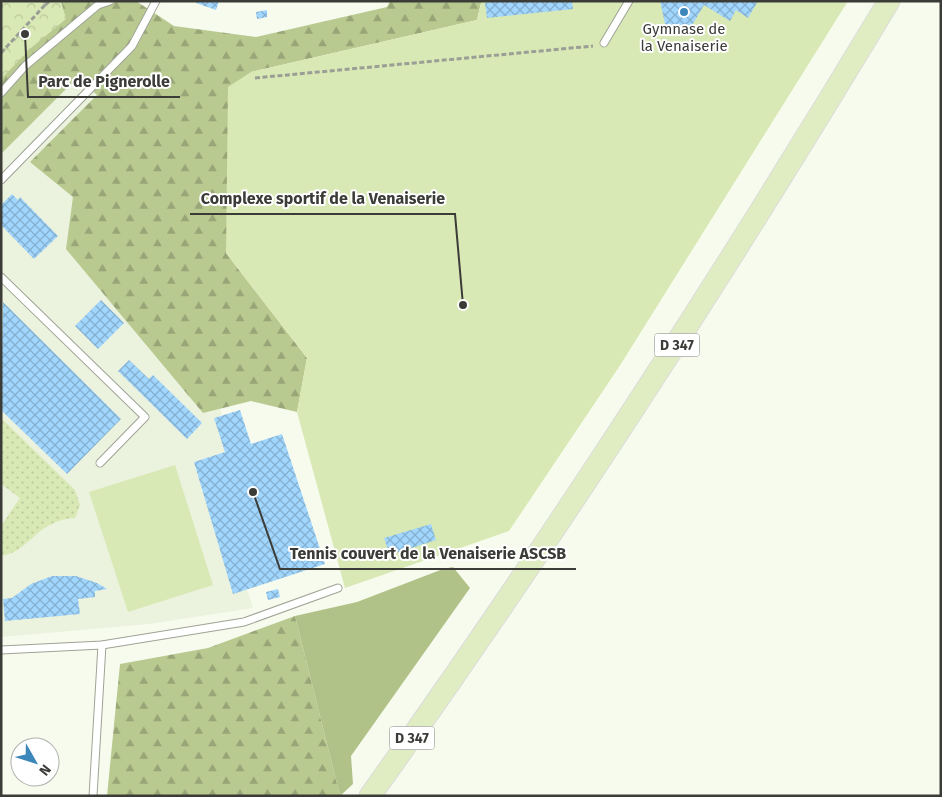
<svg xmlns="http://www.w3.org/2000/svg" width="942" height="797" font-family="'Fira Sans',sans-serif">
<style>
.built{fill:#ebf2dd}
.grass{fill:url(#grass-dots)}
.forest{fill:url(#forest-firs)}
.park{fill:url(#park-crowns)}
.pitch{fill:#d9e9b5}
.water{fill:#b1c289}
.building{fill:url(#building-cross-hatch)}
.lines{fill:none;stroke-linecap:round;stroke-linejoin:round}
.lane-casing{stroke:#9fa396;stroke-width:9}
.primary-casing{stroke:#dcdcdb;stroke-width:23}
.path{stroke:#9b9e95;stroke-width:3;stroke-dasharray:5 2.5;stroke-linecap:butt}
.lane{stroke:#fff;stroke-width:7}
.primary{stroke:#e0edc3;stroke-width:21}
.poi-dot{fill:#3c86ba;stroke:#fff;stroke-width:2}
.labels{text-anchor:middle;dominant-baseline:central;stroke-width:4;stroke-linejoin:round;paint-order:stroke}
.shield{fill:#fff;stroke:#767673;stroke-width:1}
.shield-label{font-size:14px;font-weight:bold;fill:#3b3c37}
.poi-label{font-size:15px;fill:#3b3c37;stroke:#fff}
.leader{fill:none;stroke:#3b3c37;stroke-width:2}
.callout-dot{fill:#3b3c37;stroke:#fff;stroke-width:2}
.callout-label{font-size:16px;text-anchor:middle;font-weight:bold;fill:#3b3c37;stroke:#fff;stroke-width:4;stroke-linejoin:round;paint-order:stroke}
</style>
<defs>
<pattern id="grass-dots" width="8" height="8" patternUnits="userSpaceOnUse" patternTransform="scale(1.25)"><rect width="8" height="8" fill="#d9e9b5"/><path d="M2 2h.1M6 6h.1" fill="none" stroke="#bbc99c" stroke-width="1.8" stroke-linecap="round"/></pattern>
<pattern id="forest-firs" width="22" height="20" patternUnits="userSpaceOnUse" patternTransform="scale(1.25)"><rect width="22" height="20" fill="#b9ca91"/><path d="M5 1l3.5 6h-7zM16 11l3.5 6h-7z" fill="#98a577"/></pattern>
<pattern id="park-crowns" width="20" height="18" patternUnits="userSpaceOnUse" patternTransform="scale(1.25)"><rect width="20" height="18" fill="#d9e9b5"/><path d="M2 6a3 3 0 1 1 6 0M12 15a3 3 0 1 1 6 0" fill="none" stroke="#bbc99c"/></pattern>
<pattern id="building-cross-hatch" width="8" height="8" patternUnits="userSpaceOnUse" patternTransform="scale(1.25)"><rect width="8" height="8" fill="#a1d6fe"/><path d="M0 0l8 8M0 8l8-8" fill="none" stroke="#84afce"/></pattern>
</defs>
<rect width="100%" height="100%" fill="#f6fbed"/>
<polygon class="built" points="68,42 109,83 175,265 222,415 214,418 225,452 194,462 233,593 247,589 253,608 149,624 1,637 1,113"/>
<path class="grass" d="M1 418 75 490 80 505 75 518C34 521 32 551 1 556V526L20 498 1 484Z"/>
<g class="forest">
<polygon points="1,1 136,1 174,26 256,37 387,7 390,1 484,1 481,3 477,20 251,72 226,253 307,358 297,412 251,401 203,413 66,249 73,197 30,162 97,95 78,77 1,154"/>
<polygon points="295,616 340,796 107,796 120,664 208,648"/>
</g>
<polygon class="park" points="1,1 61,1 66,19 31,48 1,79"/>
<g class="pitch">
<polygon points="484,1 848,1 619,367 509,531 345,588 297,412 307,358 226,253 228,87 251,72 477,20 481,3"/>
<polygon points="175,465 213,585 128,612 89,492"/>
</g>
<polygon class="water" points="453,567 470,588 351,756 353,784 340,796 295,616 357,602 443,569"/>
<g class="building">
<polygon points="197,1 219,1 216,10 196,3"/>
<polygon points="501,1 572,1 573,9 487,18 485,3"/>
<polygon points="660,1 758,1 748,18 736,10 730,21 704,5 691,27 667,33"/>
<polygon points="267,10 267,17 257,19 256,12"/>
<polygon points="12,194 18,200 20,197 58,236 34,259 1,225 1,205"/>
<polygon points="101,300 124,323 98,349 75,326"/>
<polygon points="3,302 121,419 67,474 1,410"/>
<polygon points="129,360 149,379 153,375 202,423 187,439 118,371"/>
<polygon points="240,410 251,444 282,434 325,564 233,594 194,462 225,452 214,418"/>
<polygon points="431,524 436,540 390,555 384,538"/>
<polygon points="52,576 76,576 97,583 107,589 95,591 95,597 78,599 80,614 5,621 3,599 12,598 31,584"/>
<polygon points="278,589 280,597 268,600 266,592"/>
</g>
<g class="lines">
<defs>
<g id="lane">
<polyline points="604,43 629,1"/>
<polyline points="1,93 25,66 98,5 110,1"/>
<polyline points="1,180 132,46 156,1"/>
<polyline points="1,277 145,417 100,463"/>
<polyline points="1,650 102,645 244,622 338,588"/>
<polyline points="93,796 102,645"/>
</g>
<path id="primary" d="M370 796C554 538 726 272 889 1"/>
</defs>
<use href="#lane" class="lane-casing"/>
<use href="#primary" class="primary-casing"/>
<g class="path">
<polyline points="45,5 50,1"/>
<polyline points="1,53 45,5 44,1"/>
<polyline points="255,78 593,46"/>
</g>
<use href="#lane" class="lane"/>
<use href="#primary" class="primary"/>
</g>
<circle class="poi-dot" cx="684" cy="12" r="5"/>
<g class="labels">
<g class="shield">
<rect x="654.5" y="333.5" width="45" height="23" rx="4"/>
<rect x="389.5" y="726.5" width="45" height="23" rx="4"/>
</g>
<g class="shield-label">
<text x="677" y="345">D 347</text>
<text x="412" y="738">D 347</text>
</g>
<g class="poi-label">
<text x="684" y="29">Gymnase de<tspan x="684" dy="17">la Venaiserie</tspan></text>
</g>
</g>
<path class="leader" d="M25 34L28 97H180M463 305L455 214H190M253 492L280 569H576"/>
<g class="callout-dot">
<circle cx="25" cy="34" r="5"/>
<circle cx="463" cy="305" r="5"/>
<circle cx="253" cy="492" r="5"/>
</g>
<g class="callout-label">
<text x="104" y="87">Parc de Pignerolle</text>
<text x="323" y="204">Complexe sportif de la Venaiserie</text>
<text x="428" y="559">Tennis couvert de la Venaiserie ASCSB</text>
</g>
<rect width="942" height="797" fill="none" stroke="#3b3c37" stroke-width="5"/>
<g transform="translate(35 762) rotate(129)"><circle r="24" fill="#ffffff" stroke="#b1b1af"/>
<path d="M0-4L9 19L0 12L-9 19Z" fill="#3c86ba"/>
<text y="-8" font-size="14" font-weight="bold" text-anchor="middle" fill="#3b3c37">N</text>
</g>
</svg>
